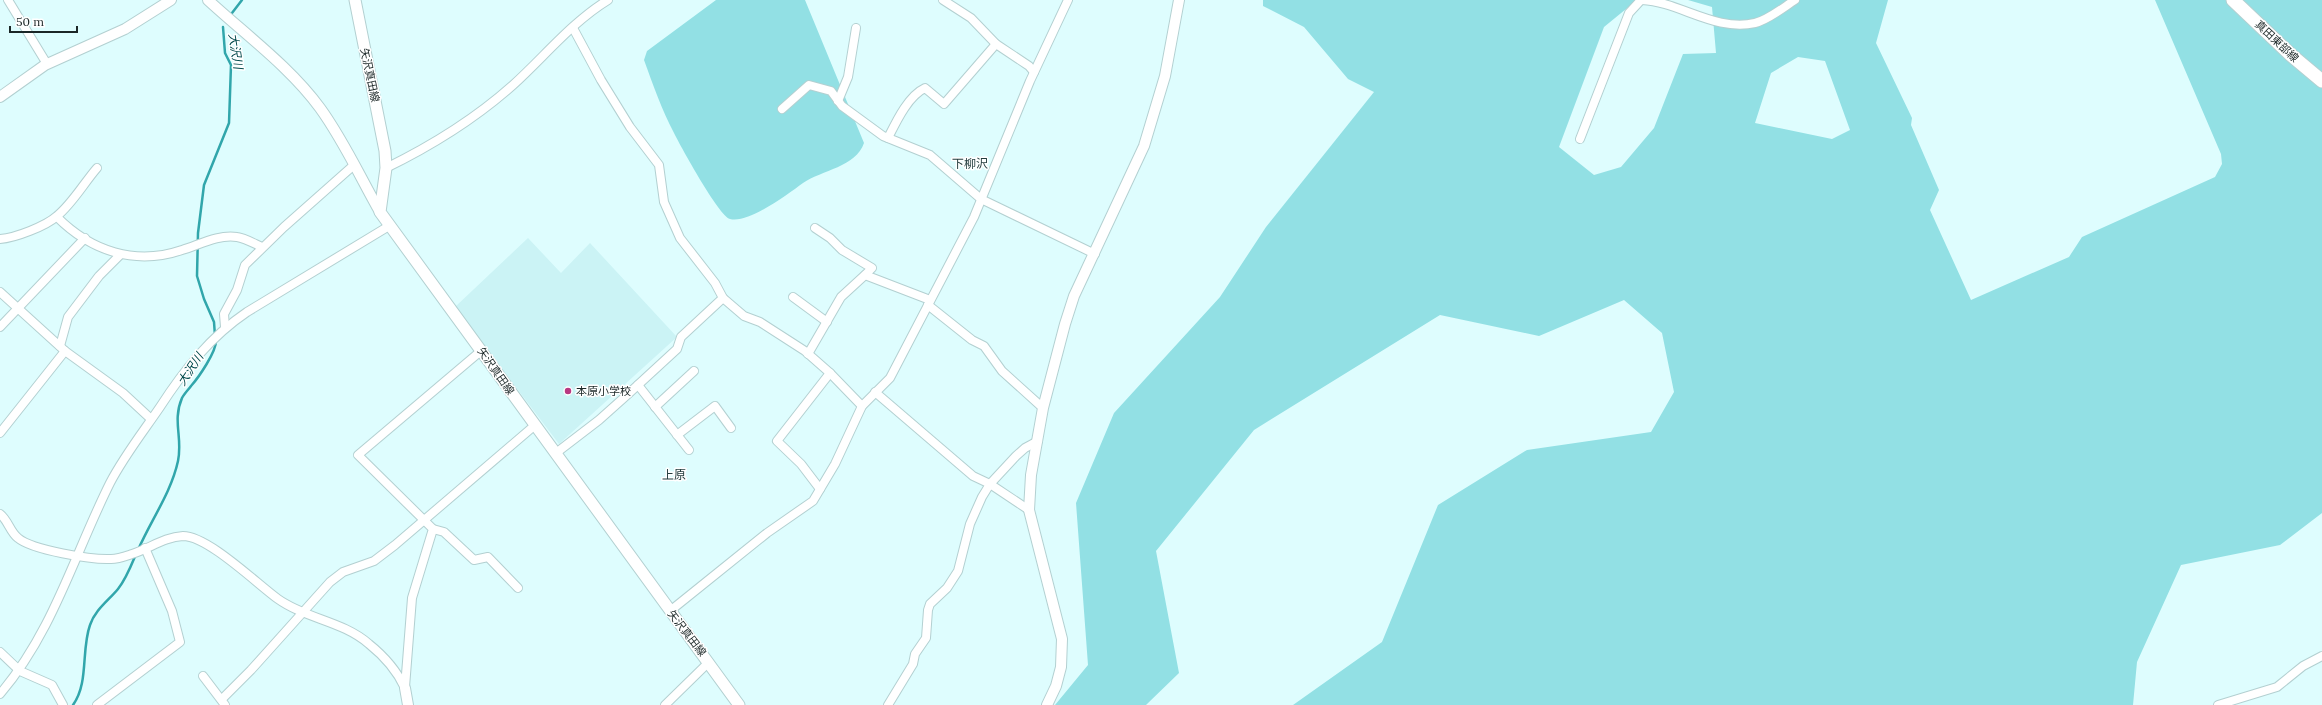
<svg xmlns="http://www.w3.org/2000/svg" width="2322" height="705" font-family="Lora,'Noto Sans JP',serif">
<style>
.built{fill:#cbf3f5}
.green{fill:#92e0e4;fill-rule:evenodd}
.lines{fill:none;stroke-linecap:round;stroke-linejoin:round}
.stream{stroke:#31a6ab;stroke-width:2.5}
.minor-casing{stroke:#b3d0d1;stroke-width:10}
.tertiary-casing{stroke:#b3d0d1;stroke-width:12}
.secondary-casing{stroke:#b3d0d1;stroke-width:13}
.primary-casing{stroke:#b3d0d1;stroke-width:15}
.minor{stroke:#fff;stroke-width:8}
.tertiary{stroke:#fff;stroke-width:10}
.secondary{stroke:#fff;stroke-width:11}
.primary{stroke:#fff;stroke-width:13}
.poi-dot{fill:#b93882;stroke:#fff;stroke-width:1.5}
.labels{text-anchor:middle;dominant-baseline:central;stroke-width:3;stroke-linejoin:round;paint-order:stroke}
.street-label{font-size:11px;fill:#1b2727;stroke:#fff}
.poi-label{font-size:11px;fill:#1b2727;stroke:#fff;text-anchor:start}
.water-label{font-size:12px;font-style:italic;fill:#00484b;stroke:#fff}
.neighbourhood-label{font-size:12px;fill:#233d3e;stroke:#fff}
</style>
<rect width="100%" height="100%" fill="#defdfe"/>
<polygon class="built" points="528,238 561,273 590,243 677,337 559,444 455,307"/>
<g class="green">
<path d="M716 0H805L864 143C856 167 822 170 803 183 788 194 748 224 730 219 719 216 681 147 674 133 662 110 653 85 644 60L647 51Z"/>
<path d="M1263 0H1637L1604 27 1559 147 1594 175 1621 167 1654 128 1683 54 1716 53 1712 7 1688 0H1888L1876 43 1912 118 1911 125 1939 190 1930 210 1971 300 2069 257 2082 237 2215 177 2222 164 2221 154 2155 0H2322V513L2280 545 2181 565 2137 662 2133 705H1293L1382 642 1438 505 1527 450 1651 432 1674 392 1662 333 1624 300 1539 336 1440 315 1254 430 1156 551 1179 673 1146 705H1055L1088 665 1076 503 1114 413 1220 297 1266 227 1374 92 1348 79 1304 27 1263 6ZM1798 57 1825 61 1850 130 1832 139 1755 123 1771 73Z"/>
</g>
<g class="lines">
<g class="stream">
<polyline points="232,13 242,0"/>
<polyline points="215,336 214,322 204,299 197,276 198,233 204,185 229,123 231,65 225,53 223,27"/>
<path d="M138 550C151 520 171 493 178 461 183 438 172 421 182 398 184 394 188 390 191 386 199 377 216 352 216 341"/>
<path d="M73 705C89 683 81 650 90 625 95 610 108 601 118 589 126 579 131 566 136 554"/>
</g>
<defs>
<g id="minor">
<polyline points="8,0 47,64"/>
<polyline points="943,0 971,18 996,44 1029,66 1034,72"/>
<path d="M1642 0C1680 2 1715 32 1755 23 1768 20 1784 7 1795 0"/>
<polyline points="573,28 601,80 630,127 659,165 664,202 680,238 715,283 723,298 744,316 760,322 805,351 830,373 862,406"/>
<polyline points="838,101 848,77 856,28"/>
<polyline points="782,109 809,85 831,91 842,106 883,136 930,155 981,199 1095,254"/>
<path d="M888 138C896 122 908 96 925 88L944 104 996 44"/>
<polyline points="1580,139 1629,13 1641,0"/>
<path d="M386 168C431 146 476 118 513 85 544 57 572 22 608 0"/>
<path d="M57 217C91 251 135 266 182 250 199 245 218 234 237 237 245 238 255 244 262 247"/>
<polyline points="815,228 830,238 842,250 872,268 865,275"/>
<path d="M0 239C15 238 46 226 57 216 72 204 84 183 97 168"/>
<polyline points="0,292 65,351 123,393 151,419"/>
<polyline points="793,297 827,322"/>
<polyline points="928,305 972,340 984,346 1002,371 1043,408"/>
<polyline points="0,327 85,238"/>
<polyline points="225,327 224,314 237,290 245,265 284,227 354,165"/>
<polyline points="60,346 68,317 99,276 120,255"/>
<polyline points="808,354 841,297 865,275 930,300"/>
<polyline points="638,385 689,450"/>
<polyline points="875,392 973,476 990,484 1029,510"/>
<polyline points="655,407 694,371"/>
<polyline points="0,433 65,351"/>
<polyline points="677,435 715,406 731,428"/>
<polyline points="556,453 599,420 627,395 677,349 681,337 723,298"/>
<polyline points="820,489 801,464 777,441 830,373"/>
<path d="M0 514C8 520 10 532 18 538 32 550 92 560 111 559 118 559 126 556 132 554 149 549 164 537 183 536 208 536 256 583 278 599 306 619 343 621 369 644 384 656 397 671 405 688"/>
<polyline points="433,529 444,532 474,560 488,557 518,588"/>
<polyline points="670,611 767,533 813,501 835,464 862,406 890,378 974,217 1030,81 1068,0"/>
<polyline points="0,652 20,671 52,685 63,705"/>
<polyline points="203,676 225,705"/>
<polyline points="405,687 412,598 433,529 358,455 482,350"/>
<path d="M0 694C53 632 74 555 110 483 124 456 143 432 160 407 184 370 210 337 247 312L389 226"/>
<polyline points="222,699 251,670 330,582 343,572 374,561 395,545 534,426"/>
<polyline points="97,705 180,642 172,611 145,548"/>
<polyline points="665,705 709,662"/>
<polyline points="888,705 913,664 915,654 926,638 928,610 930,604 947,588 958,571 970,524 982,497 990,484 1016,456 1025,448 1038,441"/>
<polyline points="2218,705 2277,687 2303,666 2322,656"/>
</g>
<g id="tertiary">
<path d="M208 0C246 35 290 67 320 108 344 141 360 177 380 212"/>
<polyline points="0,97 45,65 125,29 171,0"/>
<polyline points="405,688 408,705"/>
<polyline points="1047,705 1056,686 1061,667 1062,639 1029,510 1031,475 1043,408 1065,324 1074,296 1144,146 1165,76 1179,0"/>
</g>
<polyline id="secondary" points="355,0 385,151 386,168 380,212 739,705"/>
<polyline id="primary" points="2233,0 2291,55 2322,81"/>
</defs>
<use href="#minor" class="minor-casing"/>
<use href="#tertiary" class="tertiary-casing"/>
<use href="#secondary" class="secondary-casing"/>
<use href="#primary" class="primary-casing"/>
<use href="#minor" class="minor"/>
<use href="#tertiary" class="tertiary"/>
<use href="#secondary" class="secondary"/>
<use href="#primary" class="primary"/>
</g>
<circle class="poi-dot" cx="568" cy="391" r="4"/>
<g class="labels">
<g class="street-label">
<text transform="translate(2277 41) rotate(43)">真田東部線</text>
<text transform="translate(370 75) rotate(78)">矢沢真田線</text>
<text transform="translate(496 371) rotate(55)">矢沢真田線</text>
<text transform="translate(687 633) rotate(52)">矢沢真田線</text>
</g>
<g class="poi-label">
<text x="576" y="391">本原小学校</text>
</g>
<g class="water-label">
<text transform="translate(236 51) rotate(81)">大沢川</text>
<text transform="translate(190 369) rotate(-56)">大沢川</text>
</g>
<g class="neighbourhood-label">
<text x="970" y="163">下柳沢</text>
<text x="674" y="474">上原</text>
</g>
</g>
<path d="M10 26v6h67v-6" fill="none" stroke="#1b2727" stroke-width="2"/>
<text x="16" y="26" font-size="12" fill="#1b2727" stroke="#ffffff" stroke-width="3" paint-order="stroke">50 m</text>
</svg>
